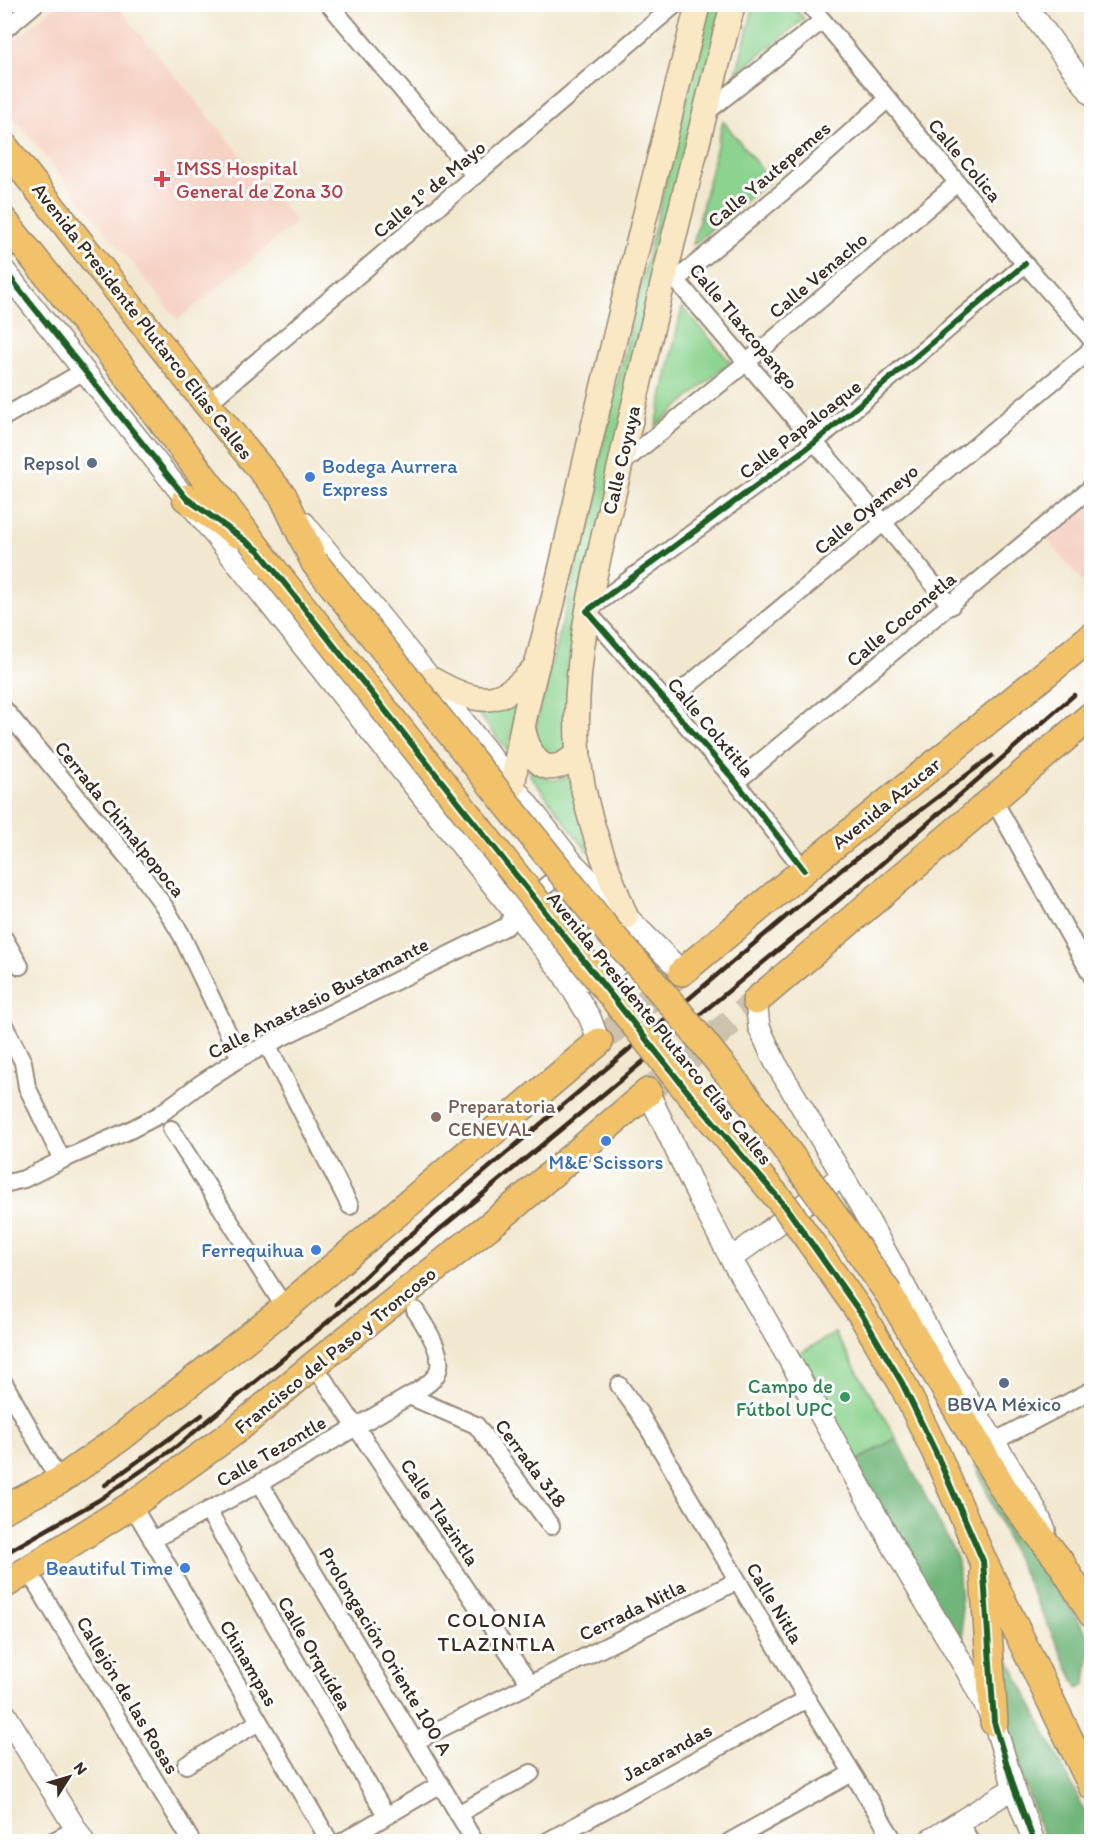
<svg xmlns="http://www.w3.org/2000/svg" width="1096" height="1846" font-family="Itim,sans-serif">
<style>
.built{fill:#f6d2c4}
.green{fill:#8bd38e;stroke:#637e56;stroke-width:1.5}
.forest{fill:#70b579;stroke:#56704c;stroke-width:1.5}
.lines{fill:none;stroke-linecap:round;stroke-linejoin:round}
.primary-tunnel{stroke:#cdc2ac;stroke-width:27;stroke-dasharray:27 14;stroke-linecap:butt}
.minor-casing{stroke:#968977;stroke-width:20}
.tertiary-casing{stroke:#968977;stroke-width:24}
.secondary-casing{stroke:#968977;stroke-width:27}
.primary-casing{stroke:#968977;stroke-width:30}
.minor{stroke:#fff;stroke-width:16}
.tertiary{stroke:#fff;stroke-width:21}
.secondary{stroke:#fae7c3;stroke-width:24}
.primary{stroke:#f2c26a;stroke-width:27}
.rail{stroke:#3b2a1e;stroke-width:4.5}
.primary-bridge-casing{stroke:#968977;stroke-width:30;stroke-linecap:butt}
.primary-bridge{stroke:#f2c26a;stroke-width:27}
.cycleway-casing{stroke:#fff;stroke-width:10}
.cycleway{stroke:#1b5e20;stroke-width:6}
.health-dot{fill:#e0444e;stroke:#fff;stroke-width:2}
.service-dot{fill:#5c6f8a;stroke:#fff;stroke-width:2}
.shop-dot{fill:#3f7fe0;stroke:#fff;stroke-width:2}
.education-dot{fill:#8d6e63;stroke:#fff;stroke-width:2}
.leisure-dot{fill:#2e9e5b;stroke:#fff;stroke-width:2}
.labels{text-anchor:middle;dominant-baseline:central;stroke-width:6;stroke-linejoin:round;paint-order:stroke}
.street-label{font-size:20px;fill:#3b2a1e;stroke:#fff}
.health-label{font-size:20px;fill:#be3a42;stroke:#fff;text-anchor:start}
.service-label{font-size:20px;fill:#4e5e75;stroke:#fff;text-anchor:end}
.shop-label{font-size:20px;fill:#366cbe;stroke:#fff;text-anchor:end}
.education-label{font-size:20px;fill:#785e54;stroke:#fff;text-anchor:start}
.leisure-label{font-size:20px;fill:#27864d;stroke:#fff;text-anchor:end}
.neighbourhood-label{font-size:21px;letter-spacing:1.5px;fill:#3b2a1e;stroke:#fff}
</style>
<rect width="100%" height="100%" fill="#fff"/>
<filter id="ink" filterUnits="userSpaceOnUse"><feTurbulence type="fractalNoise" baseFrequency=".0167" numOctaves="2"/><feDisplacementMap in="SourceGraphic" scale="12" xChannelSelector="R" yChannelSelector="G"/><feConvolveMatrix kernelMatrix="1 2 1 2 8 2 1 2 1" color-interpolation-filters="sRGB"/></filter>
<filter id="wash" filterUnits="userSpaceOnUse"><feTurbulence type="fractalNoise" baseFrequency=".008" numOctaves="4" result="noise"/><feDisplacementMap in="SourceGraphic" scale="24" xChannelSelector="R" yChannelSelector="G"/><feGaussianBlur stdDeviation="1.35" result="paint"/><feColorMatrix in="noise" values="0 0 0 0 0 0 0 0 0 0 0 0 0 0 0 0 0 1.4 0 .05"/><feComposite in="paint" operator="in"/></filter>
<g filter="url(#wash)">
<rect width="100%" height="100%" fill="#f2e8d0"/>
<g class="built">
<polygon points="57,5 116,5 297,222 178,320 5,107 5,48"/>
<polygon points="1091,500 1091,592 1046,538"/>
</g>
<g class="green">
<polygon points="708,5 723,5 570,744 550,761 535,740 535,727 571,588 613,401"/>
<polygon points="754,5 792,5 804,19 736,74"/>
<polygon points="723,121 770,180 693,245"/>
<polygon points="682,307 730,362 656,426"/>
<polygon points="519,696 508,751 468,701"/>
<path d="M531 769C550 783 555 782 576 773L588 846 587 851 530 775Z"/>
<polygon points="835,1333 896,1438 855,1462 794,1357"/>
</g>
<g class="forest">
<polygon points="896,1438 958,1560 965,1664 855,1462"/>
<polygon points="968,1449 1035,1557 1091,1639 1086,1684 1078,1688 1010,1546"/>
<polygon points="1000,1642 1091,1823 1091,1841 1045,1841 1006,1732"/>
</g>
</g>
<g filter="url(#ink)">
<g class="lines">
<g class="primary-tunnel">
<polyline points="599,1042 678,975"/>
<polyline points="648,1092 756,1001"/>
</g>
<defs>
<g id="minor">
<polyline points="329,4 475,176"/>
<polyline points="809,4 1025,264 1092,340"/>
<polyline points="4,30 35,4"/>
<polyline points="704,114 822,21"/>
<polyline points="665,267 883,522 951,606"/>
<polyline points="677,279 784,191 887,100"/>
<polyline points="207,404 676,4"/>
<polyline points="4,417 84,371"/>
<polyline points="620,465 747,362 957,183"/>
<polyline points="668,702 1092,349"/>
<polyline points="4,709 139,871 164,906 181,934 240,1058"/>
<polyline points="736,782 1092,487"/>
<polyline points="993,799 1092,976"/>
<polyline points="804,870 736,782 587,611 815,442 1025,264"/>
<polyline points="4,938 20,966"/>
<polyline points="4,1025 23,1062 27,1087 62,1160"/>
<polyline points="267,1044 350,1206"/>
<polyline points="171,1129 285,1308"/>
<polyline points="4,1184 24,1179 62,1160 130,1130 159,1115 200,1084 240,1058 507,926 514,911 568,868"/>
<polyline points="314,1365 530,1684"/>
<polyline points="4,1383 59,1481"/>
<polyline points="619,1385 640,1414 807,1699 895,1842"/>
<polyline points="409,1396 476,1425 551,1526"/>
<polyline points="993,1442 1092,1390"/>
<polyline points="260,1483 475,1842"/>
<polyline points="132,1505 330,1842"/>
<polyline points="208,1511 386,1815"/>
<path d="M152 1540 260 1483 409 1396C418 1390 434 1383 438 1371 445 1354 424 1324 415 1310"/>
<polyline points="28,1570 192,1842"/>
<polyline points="416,1741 737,1581"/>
<polyline points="186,1765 259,1722"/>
<polyline points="458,1814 531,1773"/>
<polyline points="959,1822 971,1842"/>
<polyline points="51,1842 76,1829"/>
<polyline points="342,1842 441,1784"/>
<polyline points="546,1842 807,1699"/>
<polyline points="729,1842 852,1773"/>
</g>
<g id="tertiary">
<polyline points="1025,4 1092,95"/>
<polyline points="4,270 562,972 590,1018 599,1042"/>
<polyline points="304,523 431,679 573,863 682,972"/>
<path d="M583 979C607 981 625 963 628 939"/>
<polyline points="756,1001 759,1027 775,1062 861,1207 955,1378 1032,1503 1045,1530"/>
<polyline points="648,1092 699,1198 731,1259 805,1387 907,1571 967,1671 994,1722 1014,1788 1034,1842"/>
<polyline points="731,1259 842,1176"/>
<polyline points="4,1712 84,1842"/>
<polyline points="927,1842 1014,1788"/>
</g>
<g id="secondary">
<path d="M431 679C478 705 500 710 537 665"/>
<path d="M523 729C531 762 547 782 578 753"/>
<path d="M513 786C522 708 547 632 564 555 605 371 652 188 698 4"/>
<path d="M626 917C605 863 582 809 578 750 571 649 601 551 623 453 657 303 694 154 733 4"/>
</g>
<g id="primary">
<polyline points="4,146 207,404 283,496 315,563"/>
<polyline points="4,221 117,362 272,568"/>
<polyline points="186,498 237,534"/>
<polyline points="682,972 804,870 1092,636"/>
<polyline points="756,1001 1092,715"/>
<polyline points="889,1294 1005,1491 1061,1563 1092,1614"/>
<polyline points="862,1315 902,1383 936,1453 983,1561 1092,1786"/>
<polyline points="4,1509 59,1481 120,1438 285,1308 599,1042"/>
<polyline points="984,1574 994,1722"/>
<polyline points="4,1585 132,1505 235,1431 314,1365 508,1211 648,1092"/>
</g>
</defs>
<use href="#minor" class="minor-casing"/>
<use href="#tertiary" class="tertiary-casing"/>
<use href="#secondary" class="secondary-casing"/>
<use href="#primary" class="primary-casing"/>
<use href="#minor" class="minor"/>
<use href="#tertiary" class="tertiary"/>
<use href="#secondary" class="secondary"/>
<use href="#primary" class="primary"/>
<g class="rail">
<polyline points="336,1304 386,1256 465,1188 841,870 992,756"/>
<polyline points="105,1485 202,1415"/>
<polyline points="4,1554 99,1500 176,1447 863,880 1074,695"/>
</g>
<defs>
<g id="primary-bridge">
<path d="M315 563 608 931C711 1044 802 1168 889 1294"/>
<polyline points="272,568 688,1092 785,1206 862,1315"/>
</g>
</defs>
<use href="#primary-bridge" class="primary-bridge-casing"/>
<use href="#primary-bridge" class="primary-bridge"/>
<defs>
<g id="cycleway">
<polyline points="4,270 186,498 258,550 688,1092 785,1206 862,1315 902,1383 936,1453 983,1561 994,1722 1014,1788 1034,1842"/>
<polyline points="804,870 736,782 587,611 815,442 1025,264"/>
</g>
</defs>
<use href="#cycleway" class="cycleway-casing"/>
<use href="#cycleway" class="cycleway"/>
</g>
</g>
<path class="health-dot" d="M159 170h6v6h6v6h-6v6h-6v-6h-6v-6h6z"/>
<g class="service-dot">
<circle cx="92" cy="463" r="6"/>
<circle cx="1004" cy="1383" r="6"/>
</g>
<g class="shop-dot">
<circle cx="310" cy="477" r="6"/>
<circle cx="606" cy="1141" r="6"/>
<circle cx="316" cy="1250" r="6"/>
<circle cx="185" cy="1568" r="6"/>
</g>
<circle class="education-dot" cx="436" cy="1117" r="6"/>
<circle class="leisure-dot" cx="845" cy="1397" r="6"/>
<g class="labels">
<g class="street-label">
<text transform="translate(965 160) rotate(50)">Calle Colica</text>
<text transform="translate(769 174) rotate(-40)">Calle Yautepemes</text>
<text transform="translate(429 189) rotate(-40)">Calle 1º de Mayo</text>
<text transform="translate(818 275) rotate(-40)">Calle Venacho</text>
<text transform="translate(143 321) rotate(52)">Avenida Presidente Plutarco Elías Calles</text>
<text transform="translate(744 326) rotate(50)">Calle Tlaxcopango</text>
<text transform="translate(800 429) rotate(-38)">Calle Papaloaque</text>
<text transform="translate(621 460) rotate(-77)">Calle Coyuya</text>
<text transform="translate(866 509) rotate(-40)">Calle Oyameyo</text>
<text transform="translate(901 619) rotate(-40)">Calle Coconetla</text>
<text transform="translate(711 727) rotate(50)">Calle Colxtitla</text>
<text transform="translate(886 803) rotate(-39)">Avenida Azucar</text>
<text transform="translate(120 819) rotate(51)">Cerrada Chimalpopoca</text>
<text transform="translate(318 998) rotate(-27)">Calle Anastasio Bustamante</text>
<text transform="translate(660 1028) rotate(51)">Avenida Presidente Plutarco Elías Calles</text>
<text transform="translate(335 1350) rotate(-39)">Francisco del Paso y Troncoso</text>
<text transform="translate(271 1451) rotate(-30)">Calle Tezontle</text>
<text transform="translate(531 1463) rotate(53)">Cerrada 318</text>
<text transform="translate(440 1512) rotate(56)">Calle Tlazintla</text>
<text transform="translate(775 1603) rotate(59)">Calle Nitla</text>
<text transform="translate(632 1610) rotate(-26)">Cerrada Nitla</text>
<text transform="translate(386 1651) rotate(59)">Prolongación Oriente 100 A</text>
<text transform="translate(315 1653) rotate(60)">Calle Orquídea</text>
<text transform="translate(249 1663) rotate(60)">Chinampas</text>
<text transform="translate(128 1695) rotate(59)">Callejón de las Rosas</text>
<text transform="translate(667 1752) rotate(-29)">Jacarandas</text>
</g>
<g class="health-label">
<text x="176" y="168">IMSS Hospital<tspan x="176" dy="23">General de Zona 30</tspan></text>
</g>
<g class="service-label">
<text x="80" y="463">Repsol</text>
<text x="1004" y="1404" text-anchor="middle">BBVA México</text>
</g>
<g class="shop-label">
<text x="322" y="466" text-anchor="start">Bodega Aurrera<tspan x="322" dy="23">Express</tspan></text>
<text x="606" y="1162" text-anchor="middle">M&amp;E Scissors</text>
<text x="304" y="1250">Ferrequihua</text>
<text x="173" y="1568">Beautiful Time</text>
</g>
<g class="education-label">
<text x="448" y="1106">Preparatoria<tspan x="448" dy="23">CENEVAL</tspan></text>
</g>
<g class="leisure-label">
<text x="833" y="1386">Campo de<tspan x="833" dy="23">Fútbol UPC</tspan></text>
</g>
<g class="neighbourhood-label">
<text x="497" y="1619">COLONIA<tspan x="497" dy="24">TLAZINTLA</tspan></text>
</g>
</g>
<rect width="1096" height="1846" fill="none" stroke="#fff" stroke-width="24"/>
<g transform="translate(69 1777) rotate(53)" stroke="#ffffff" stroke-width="4.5" paint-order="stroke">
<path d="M0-4.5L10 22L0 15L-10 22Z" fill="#3b2a1e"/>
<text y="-9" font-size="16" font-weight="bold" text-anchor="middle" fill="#3b2a1e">N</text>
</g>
</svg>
